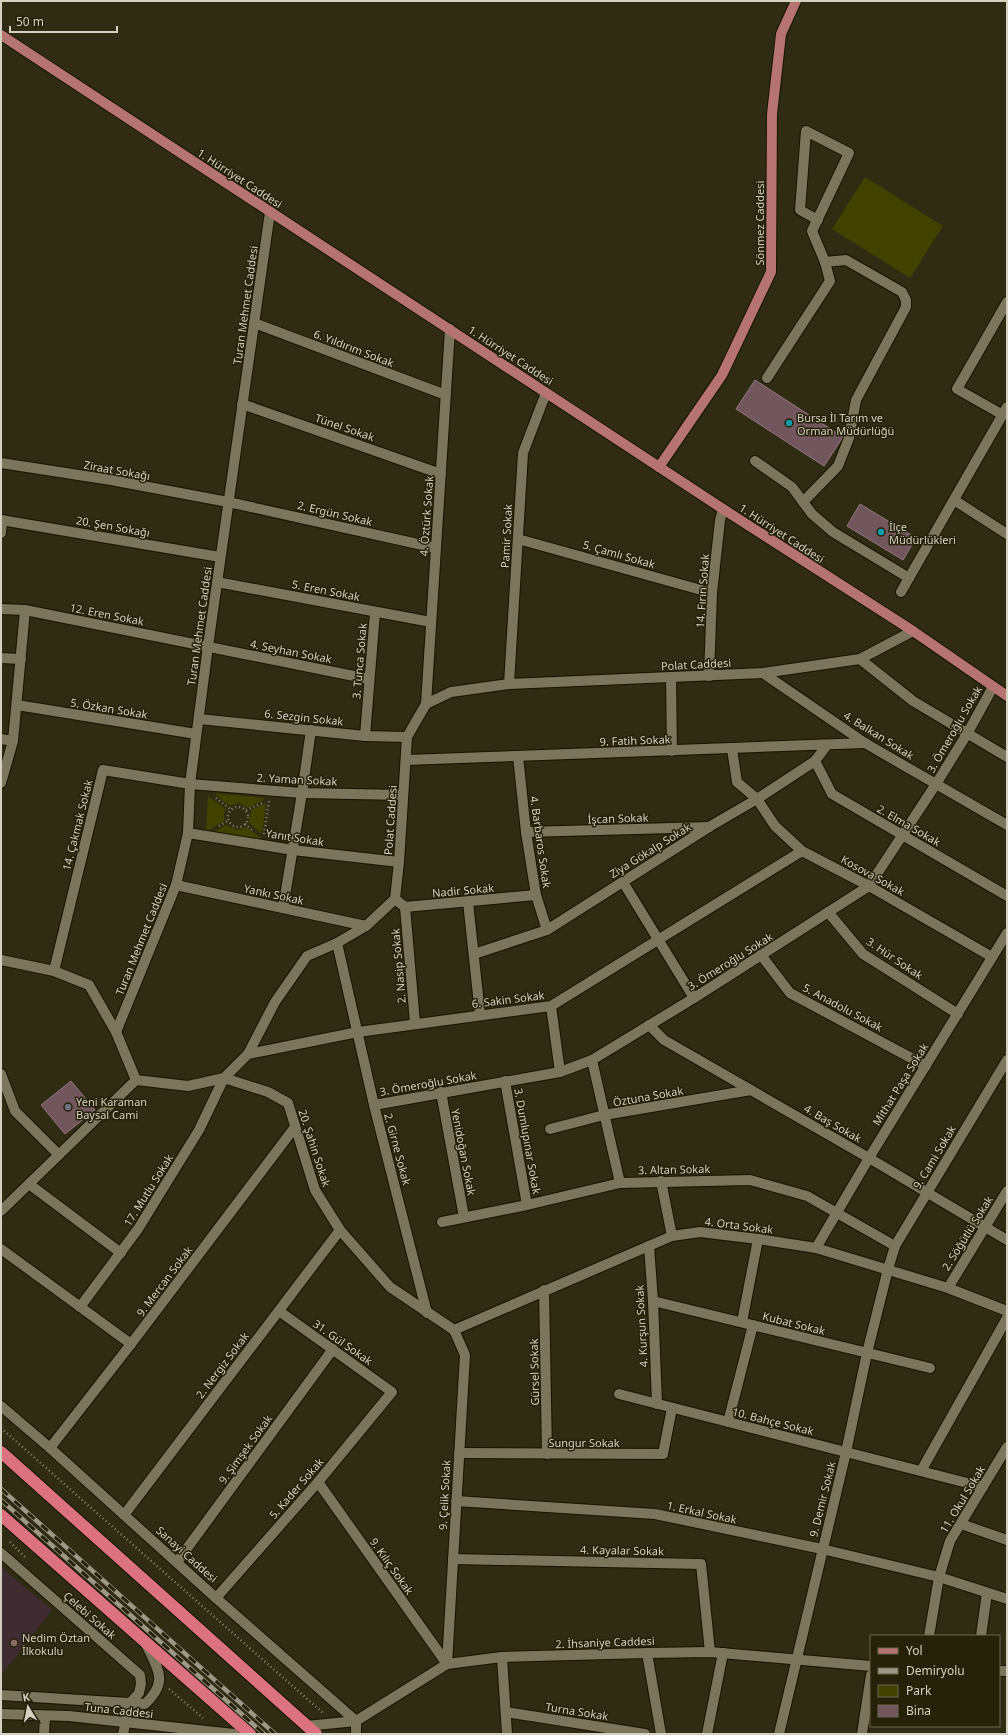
<svg xmlns="http://www.w3.org/2000/svg" width="1008" height="1735" font-family="'Noto Sans',sans-serif">
<style>
.education{fill:#3f2c32}
.green{fill:#414100}
.building{fill:#72565e;stroke:#957780}
.lines{fill:none;stroke-linecap:round;stroke-linejoin:round}
.minor-casing{stroke:#181300;stroke-width:12}
.major-casing{stroke:#181300;stroke-width:12}
.highway-casing{stroke:#181300;stroke-width:14}
.path{stroke:#8a8673;stroke-width:2.5;stroke-dasharray:1 3;stroke-linecap:butt}
.minor{stroke:#7a755b;stroke-width:10}
.major{stroke:#b57371;stroke-width:10}
.highway{stroke:#dc727f;stroke-width:12}
.rail-casing{stroke:#9c9887;stroke-width:4.5}
.rail{stroke:#262109;stroke-width:3;stroke-dasharray:9;stroke-linecap:butt}
.culture-dot{fill:#0f9aa8;stroke:#262109;stroke-width:1.5}
.worship-dot{fill:#6b7280;stroke:#262109;stroke-width:1.5}
.education-dot{fill:#8d6e63;stroke:#262109;stroke-width:1.5}
.labels{text-anchor:middle;dominant-baseline:central;stroke-width:3;stroke-linejoin:round;paint-order:stroke}
.street-label{font-size:11px;fill:#d4d1c3;stroke:#262109}
.poi-label{font-size:11px;fill:#d4d1c3;stroke:#262109;text-anchor:start}
</style>
<rect width="100%" height="100%" fill="#302b13"/>
<polygon class="education" points="1,1567 52,1610 1,1675"/>
<g class="green">
<polygon points="865,177 943,226 910,278 832,229"/>
<polygon points="214,793 264,798 264,800 248,808 239,803 229,806"/>
<polygon points="208,796 226,809 224,813 224,821 206,832"/>
<polygon points="266,803 262,834 249,823 251,810"/>
<polygon points="226,825 237,830 246,827 261,838 259,840 209,834"/>
</g>
<g class="building">
<polygon points="755,380 843,437 824,466 736,409"/>
<polygon points="860,504 916,538 903,560 847,526"/>
<polygon points="71,1081 95,1110 65,1134 41,1105"/>
</g>
<g class="lines">
<defs>
<g id="minor">
<polyline points="254,323 446,395"/>
<polyline points="767,378 830,281 825,262 812,231 849,153 806,131 800,210 818,220"/>
<polyline points="242,404 441,474"/>
<polyline points="1003,415 957,389 1007,302"/>
<polyline points="755,461 792,487 812,514 833,532 909,578"/>
<polyline points="1,463 111,480 228,502 436,548"/>
<polyline points="954,500 1007,534"/>
<polyline points="803,502 838,466 849,438 856,400 906,307 906,300 902,292 846,260 825,262"/>
<polyline points="1,520 220,557"/>
<polyline points="1,533 2,520"/>
<polyline points="518,539 712,593"/>
<polyline points="217,582 431,622"/>
<polyline points="901,592 1007,407"/>
<polyline points="1,609 25,610 369,679"/>
<polyline points="1,658 21,659"/>
<polyline points="860,659 913,701 1007,757"/>
<polyline points="763,673 865,743 1007,825"/>
<polyline points="709,676 712,593 720,520 723,509"/>
<polyline points="671,677 672,751"/>
<polyline points="509,684 523,453 546,393"/>
<polyline points="426,704 450,329"/>
<polyline points="17,705 196,734"/>
<polyline points="199,719 365,736 407,737"/>
<polyline points="365,736 375,612"/>
<polyline points="1,739 13,741"/>
<polyline points="732,749 737,782 757,799 775,826 802,851 869,886 992,957"/>
<polyline points="518,756 526,832 536,895 547,930"/>
<polyline points="406,760 865,743"/>
<polyline points="815,761 832,794 1007,896"/>
<polyline points="1,783 13,741 25,610"/>
<polyline points="526,832 709,827"/>
<polyline points="188,833 293,850 399,862"/>
<polyline points="623,882 694,998"/>
<polyline points="176,885 366,926"/>
<polyline points="395,899 405,907 536,895"/>
<polyline points="468,902 480,1014"/>
<polyline points="405,907 415,1023"/>
<polyline points="283,908 302,793 311,730"/>
<polyline points="828,912 863,954 958,1014"/>
<polyline points="337,943 374,1105 427,1313"/>
<polyline points="474,954 547,930 709,827 757,799 815,761 827,745"/>
<polyline points="761,955 790,993 926,1066"/>
<polyline points="1,960 54,971 89,985 116,1032 136,1080 188,1086 224,1078 248,1054 275,1002 307,956 337,943 366,926 395,899 399,862 407,737 426,704 451,692 509,684 763,673 860,659 913,631"/>
<polyline points="54,971 103,770 190,784 302,793 403,795"/>
<polyline points="551,1006 560,1072"/>
<polyline points="649,1025 664,1040 869,1158 1007,1240"/>
<polyline points="116,1032 176,885 188,833 190,784 208,646 270,212"/>
<polyline points="248,1054 358,1032 551,1006 802,851"/>
<polyline points="592,1060 620,1183"/>
<polyline points="1,1074 15,1111 59,1155"/>
<polyline points="505,1081 527,1205"/>
<polyline points="441,1092 464,1217"/>
<polyline points="374,1105 560,1072 592,1060 694,998 869,886 936,784 967,734 993,687"/>
<polyline points="550,1129 604,1115 751,1090"/>
<polyline points="661,1181 672,1236"/>
<polyline points="29,1184 121,1253"/>
<polyline points="1,1211 136,1080"/>
<polyline points="442,1222 527,1205 620,1183 750,1180 807,1196 895,1246"/>
<polyline points="649,1246 653,1301 657,1404"/>
<polyline points="816,1248 869,1158 1007,933"/>
<polyline points="1,1249 131,1344"/>
<polyline points="948,1288 1007,1191"/>
<polyline points="544,1290 547,1454"/>
<polyline points="653,1301 930,1368"/>
<polyline points="80,1307 138,1229 199,1130 224,1078 268,1092 288,1103 315,1190 340,1230 390,1287 454,1330"/>
<polyline points="742,1322 758,1239"/>
<polyline points="454,1330 672,1236 700,1232 758,1239 816,1248 948,1288 1007,1311"/>
<polyline points="619,1394 983,1487"/>
<polyline points="1,1406 50,1448 216,1598 356,1721 356,1734"/>
<polyline points="728,1422 753,1325"/>
<polyline points="50,1448 131,1344 295,1127"/>
<polyline points="459,1453 663,1454 672,1408"/>
<polyline points="921,1471 1007,1318"/>
<polyline points="318,1482 447,1664"/>
<polyline points="456,1501 655,1514 822,1549 939,1577 1007,1599"/>
<polyline points="124,1515 340,1230"/>
<polyline points="961,1524 1007,1540"/>
<polyline points="1,1553 140,1675 141,1684 139,1693 130,1703 123,1734"/>
<polyline points="453,1559 701,1564 710,1652"/>
<polyline points="177,1562 333,1349"/>
<polyline points="216,1598 318,1482 392,1392 279,1311"/>
<polyline points="929,1636 939,1577 950,1541 1007,1447"/>
<polyline points="981,1636 987,1593"/>
<polyline points="647,1653 661,1734"/>
<polyline points="502,1657 507,1734"/>
<polyline points="447,1664 465,1355 454,1330"/>
<polyline points="999,1671 1007,1671"/>
<path d="M1 1695 145 1704C169 1681 158 1670 146 1644"/>
<polyline points="506,1712 645,1734"/>
<polyline points="1,1714 69,1716 234,1734"/>
<polyline points="306,1726 356,1721 447,1664 502,1657 647,1653 710,1652 871,1666"/>
<polyline points="44,1734 45,1716"/>
<polyline points="707,1734 723,1653"/>
<polyline points="779,1734 846,1452 867,1353 888,1269 895,1246 1007,1060"/>
<polyline points="862,1734 871,1675"/>
</g>
<g id="major">
<polyline points="1,35 723,509 913,631 1007,696"/>
<polyline points="659,467 722,375 771,272 772,114 781,34 796,1"/>
</g>
<g id="highway">
<polyline points="1,1452 316,1734"/>
<polyline points="1,1515 250,1734"/>
</g>
</defs>
<use href="#minor" class="minor-casing"/>
<use href="#major" class="major-casing"/>
<use href="#highway" class="highway-casing"/>
<g class="path">
<polyline points="216,798 231,810"/>
<circle cx="238" cy="817" r="10"/>
<polyline points="246,810 263,803"/>
<polyline points="245,824 253,831"/>
<polyline points="219,826 229,820"/>
<polyline points="264,834 269,801"/>
<polyline points="1,1428 323,1713"/>
<polyline points="10,1542 25,1557"/>
<polyline points="169,1689 203,1718"/>
</g>
<use href="#minor" class="minor"/>
<use href="#major" class="major"/>
<use href="#highway" class="highway"/>
<defs>
<g id="rail">
<polyline points="1,1489 275,1734"/>
<polyline points="1,1500 264,1734"/>
</g>
</defs>
<use href="#rail" class="rail-casing"/>
<use href="#rail" class="rail"/>
</g>
<g class="culture-dot">
<circle cx="789" cy="423" r="4"/>
<circle cx="881" cy="532" r="4"/>
</g>
<circle class="worship-dot" cx="68" cy="1107" r="4"/>
<circle class="education-dot" cx="14" cy="1643" r="4"/>
<g class="labels">
<g class="street-label">
<text transform="translate(240 178) rotate(33)">1. Hürriyet Caddesi</text>
<text transform="translate(759 223) rotate(-90)">Sönmez Caddesi</text>
<text transform="translate(245 305) rotate(-82)">Turan Mehmet Caddesi</text>
<text transform="translate(354 348) rotate(21)">6. Yıldırım Sokak</text>
<text transform="translate(511 355) rotate(33)">1. Hürriyet Caddesi</text>
<text transform="translate(345 427) rotate(19)">Tünel Sokak</text>
<text transform="translate(117 470) rotate(10)">Ziraat Sokağı</text>
<text transform="translate(335 513) rotate(13)">2. Ergün Sokak</text>
<text transform="translate(426 516) rotate(-86)">4. Öztürk Sokak</text>
<text transform="translate(113 526) rotate(10)">20. Şen Sokağı</text>
<text transform="translate(782 533) rotate(33)">1. Hürriyet Caddesi</text>
<text transform="translate(506 536) rotate(-87)">Pamir Sokak</text>
<text transform="translate(619 554) rotate(16)">5. Çamlı Sokak</text>
<text transform="translate(326 590) rotate(11)">5. Eren Sokak</text>
<text transform="translate(702 591) rotate(-86)">14. Fırın Sokak</text>
<text transform="translate(107 614) rotate(11)">12. Eren Sokak</text>
<text transform="translate(199 626) rotate(-82)">Turan Mehmet Caddesi</text>
<text transform="translate(291 651) rotate(11)">4. Seyhan Sokak</text>
<text transform="translate(359 661) rotate(-85)">3. Tunca Sokak</text>
<text transform="translate(696 664) rotate(-3)">Polat Caddesi</text>
<text transform="translate(109 708) rotate(9)">5. Özkan Sokak</text>
<text transform="translate(304 717) rotate(6)">6. Sezgin Sokak</text>
<text transform="translate(954 729) rotate(-60)">3. Ömeroğlu Sokak</text>
<text transform="translate(879 735) rotate(32)">4. Balkan Sokak</text>
<text transform="translate(635 740) rotate(-2)">9. Fatih Sokak</text>
<text transform="translate(297 779) rotate(3)">2. Yaman Sokak</text>
<text transform="translate(618 818) rotate(-2)">İşcan Sokak</text>
<text transform="translate(390 820) rotate(-86)">Polat Caddesi</text>
<text transform="translate(77 825) rotate(-76)">14. Çakmak Sokak</text>
<text transform="translate(909 825) rotate(30)">2. Elma Sokak</text>
<text transform="translate(295 837) rotate(9)">Yanıt Sokak</text>
<text transform="translate(541 842) rotate(82)">4. Barbaros Sokak</text>
<text transform="translate(650 850) rotate(-32)">Ziya Gökalp Sokak</text>
<text transform="translate(873 875) rotate(29)">Kosova Sokak</text>
<text transform="translate(463 890) rotate(-5)">Nadir Sokak</text>
<text transform="translate(274 894) rotate(12)">Yankı Sokak</text>
<text transform="translate(141 939) rotate(-68)">Turan Mehmet Caddesi</text>
<text transform="translate(895 958) rotate(34)">3. Hür Sokak</text>
<text transform="translate(730 961) rotate(-32)">3. Ömeroğlu Sokak</text>
<text transform="translate(398 966) rotate(-95)">2. Nasip Sokak</text>
<text transform="translate(508 999) rotate(-7)">6. Sakin Sokak</text>
<text transform="translate(843 1007) rotate(28)">5. Anadolu Sokak</text>
<text transform="translate(428 1083) rotate(-10)">3. Ömeroğlu Sokak</text>
<text transform="translate(900 1084) rotate(-58)">Mithat Paşa Sokak</text>
<text transform="translate(648 1096) rotate(-10)">Öztuna Sokak</text>
<text transform="translate(833 1123) rotate(30)">4. Baş Sokak</text>
<text transform="translate(528 1141) rotate(80)">3. Dumlupınar Sokak</text>
<text transform="translate(315 1148) rotate(72)">20. Şahin Sokak</text>
<text transform="translate(398 1149) rotate(75)">2. Girne Sokak</text>
<text transform="translate(464 1152) rotate(79)">Yenidoğan Sokak</text>
<text transform="translate(934 1157) rotate(-59)">9. Cami Sokak</text>
<text transform="translate(674 1169) rotate(-1)">3. Altan Sokak</text>
<text transform="translate(148 1190) rotate(-58)">17. Mutlu Sokak</text>
<text transform="translate(739 1225) rotate(7)">4. Orta Sokak</text>
<text transform="translate(967 1233) rotate(-58)">2. Söğütlü Sokak</text>
<text transform="translate(164 1281) rotate(-53)">9. Mercan Sokak</text>
<text transform="translate(794 1323) rotate(14)">Kubat Sokak</text>
<text transform="translate(641 1326) rotate(-93)">4. Kurşun Sokak</text>
<text transform="translate(343 1342) rotate(35)">31. Gül Sokak</text>
<text transform="translate(222 1365) rotate(-53)">2. Nergiz Sokak</text>
<text transform="translate(534 1372) rotate(-91)">Gürsel Sokak</text>
<text transform="translate(773 1421) rotate(14)">10. Bahçe Sokak</text>
<text x="584" y="1442">Sungur Sokak</text>
<text transform="translate(245 1449) rotate(-54)">9. Şimşek Sokak</text>
<text transform="translate(296 1488) rotate(-49)">5. Kader Sokak</text>
<text transform="translate(444 1495) rotate(-87)">9. Çelik Sokak</text>
<text transform="translate(822 1499) rotate(-76)">9. Demir Sokak</text>
<text transform="translate(962 1499) rotate(-59)">11. Okul Sokak</text>
<text transform="translate(702 1512) rotate(12)">1. Erkal Sokak</text>
<text transform="translate(622 1550) rotate(1)">4. Kayalar Sokak</text>
<text transform="translate(187 1554) rotate(42)">Sanayi Caddesi</text>
<text transform="translate(392 1566) rotate(55)">9. Kılıç Sokak</text>
<text transform="translate(90 1615) rotate(41)">Çelebi Sokak</text>
<text transform="translate(605 1642) rotate(-2)">2. İhsaniye Caddesi</text>
<text transform="translate(119 1710) rotate(6)">Tuna Caddesi</text>
<text transform="translate(577 1711) rotate(9)">Turna Sokak</text>
</g>
<g class="poi-label">
<text x="797" y="417">Bursa İl Tarım ve<tspan x="797" dy="13">Orman Müdürlüğü</tspan></text>
<text x="889" y="526">İlçe<tspan x="889" dy="13">Müdürlükleri</tspan></text>
<text x="76" y="1101">Yeni Karaman<tspan x="76" dy="13">Baysal Cami</tspan></text>
<text x="22" y="1637">Nedim Öztan<tspan x="22" dy="13">İlkokulu</tspan></text>
</g>
</g>
<rect width="1008" height="1735" fill="none" stroke="#d4d1c3" stroke-width="4"/>
<rect x="870" y="1635" width="130" height="92" fill="#262109" stroke="#6c6753"/>
<rect x="878" y="1648" width="20" height="6" fill="#b57371" stroke="#6c6753"/>
<text x="906" y="1655" font-size="12" fill="#d4d1c3">Yol</text>
<rect x="878" y="1668" width="20" height="6" fill="#9c9887" stroke="#6c6753"/>
<text x="906" y="1675" font-size="12" fill="#d4d1c3">Demiryolu</text>
<rect x="878" y="1685" width="20" height="12" fill="#414100" stroke="#6c6753"/>
<text x="906" y="1695" font-size="12" fill="#d4d1c3">Park</text>
<rect x="878" y="1705" width="20" height="12" fill="#72565e" stroke="#6c6753"/>
<text x="906" y="1715" font-size="12" fill="#d4d1c3">Bina</text>
<g transform="translate(28 1707) rotate(350)" stroke="#262109" stroke-width="3" paint-order="stroke">
<path d="M0-3L7 15L0 10L-7 15Z" fill="#d4d1c3"/>
<text y="-6" font-size="11" font-weight="bold" text-anchor="middle" fill="#d4d1c3">K</text>
</g>
<path d="M10 26v6h107v-6" fill="none" stroke="#d4d1c3" stroke-width="2"/>
<text x="16" y="26" font-size="12" fill="#d4d1c3" stroke="#262109" stroke-width="3" paint-order="stroke">50 m</text>
</svg>
